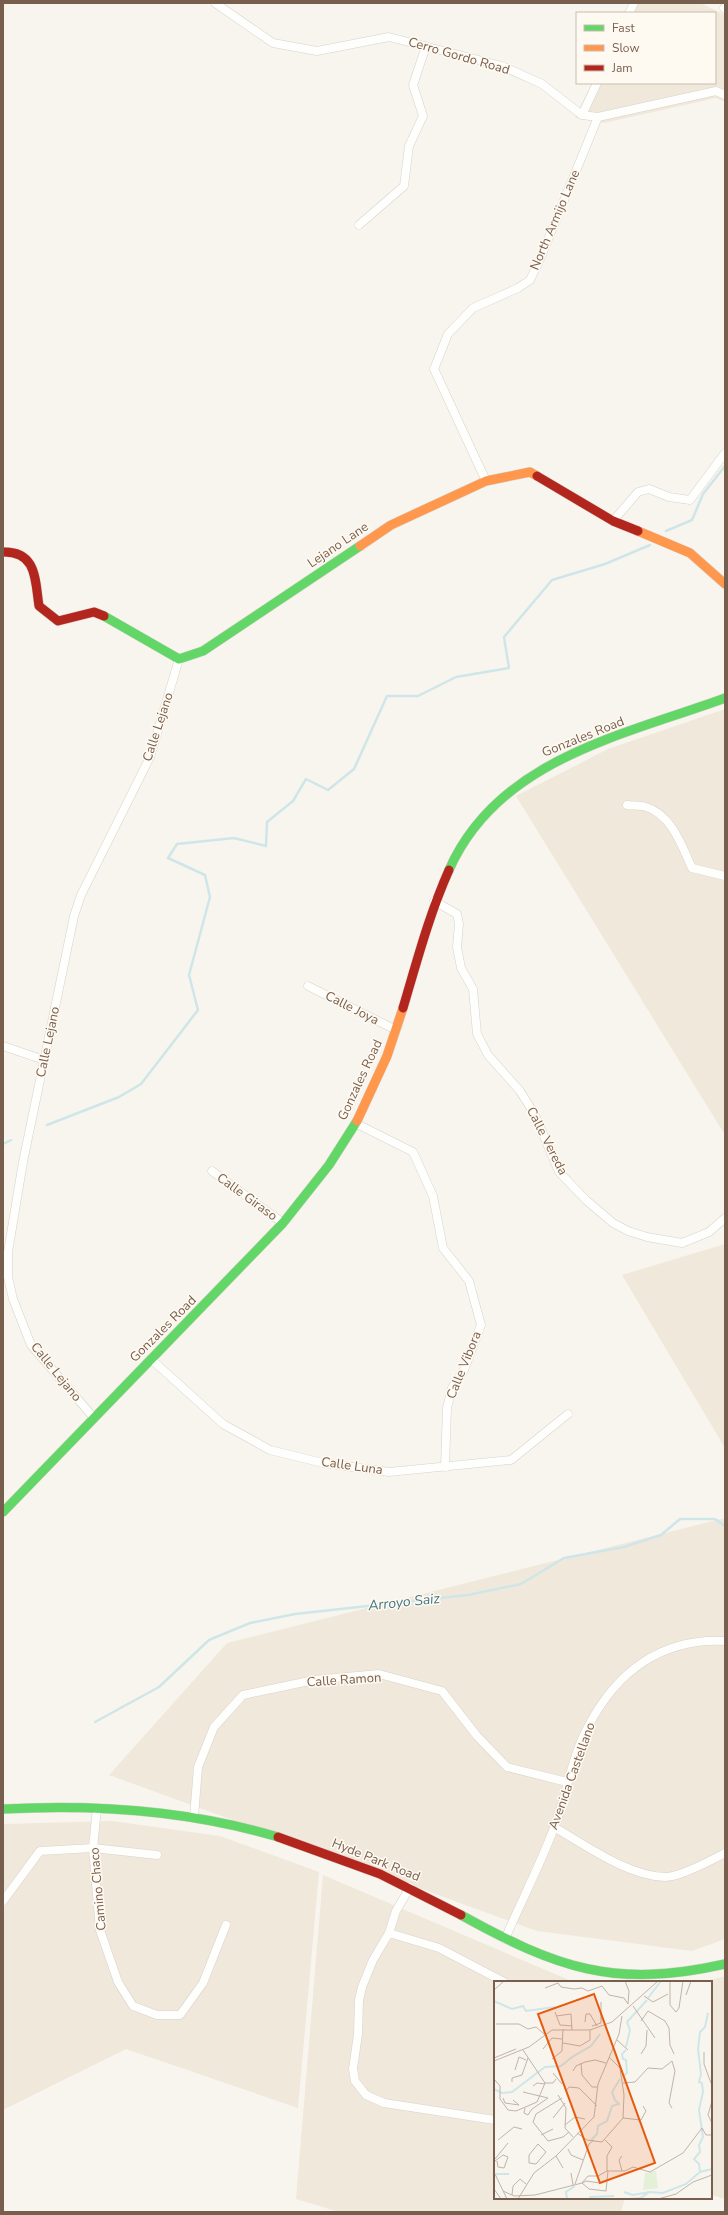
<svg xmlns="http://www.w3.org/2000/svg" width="728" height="2215" font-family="'Nunito Sans',sans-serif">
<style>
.residential{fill:#f1e8dc}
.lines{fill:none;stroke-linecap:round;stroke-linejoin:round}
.stream{stroke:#cfe6e9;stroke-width:2.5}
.street-casing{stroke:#d8d2cc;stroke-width:9}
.fast-casing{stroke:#d8d2cc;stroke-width:10}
.slow-casing{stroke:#d8d2cc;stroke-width:10}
.jam-casing{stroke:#d8d2cc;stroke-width:10}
.street{stroke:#fefefc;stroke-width:8}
.fast{stroke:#63d668;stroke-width:9}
.slow{stroke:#ff974d;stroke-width:9}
.jam{stroke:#b3261e;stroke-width:9}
.labels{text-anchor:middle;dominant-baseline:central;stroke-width:3;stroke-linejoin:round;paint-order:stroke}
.street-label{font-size:13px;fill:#785e4d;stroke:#fffaf1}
.water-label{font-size:14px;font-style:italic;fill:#437783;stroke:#fffaf1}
.inset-river{fill:none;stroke:#cfe6e9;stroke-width:2}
.inset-road{fill:none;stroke:#c1b4a9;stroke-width:1}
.view{fill:#e8590c;fill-opacity:0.15;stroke:#e8590c;stroke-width:2}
.inset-edge{fill:none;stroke:#785e4d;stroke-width:2}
</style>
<rect width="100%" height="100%" fill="#f8f5ee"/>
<g class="residential">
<polygon points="630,3 700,3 725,15 725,102 716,98 604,123 575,118 592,83 715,83 715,13 625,13"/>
<polygon points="725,709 725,1135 516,796 608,749"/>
<polygon points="725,1244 725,1448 622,1275"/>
<polygon points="725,1518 725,1939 692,1951 537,1931 109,1775 227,1643"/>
<polygon points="112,1821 220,1836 319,1872 298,2108 126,2049 3,2110 3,1824"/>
<polygon points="323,1875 569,1980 587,1982 495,1982 495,2198 625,2198 621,2212 339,2212 296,2199"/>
<polygon points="725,1976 725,2199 711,2195 711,1982 702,1982"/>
</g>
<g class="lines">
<g class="stream">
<polyline points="666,531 692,520 703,494 725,466"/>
<polyline points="47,1125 119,1097 141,1084 198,1010 189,975 210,897 205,875 168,858 177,844 234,838 266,846 267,822 293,801 306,779 328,790 354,769 387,696 418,696 456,677 509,668 504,637 552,580 605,564 650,545"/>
<polyline points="3,1144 11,1140"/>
<polyline points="95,1722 159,1687 209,1640 250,1623 295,1614 468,1595 521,1584 564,1558 624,1547 661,1535 680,1519 715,1519 725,1526"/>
</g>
<defs>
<g id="street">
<polyline points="215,3 273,43 317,51 389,37 502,66 542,84 582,115 598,117 716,91 725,95"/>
<polyline points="724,8 725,9"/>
<polyline points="629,13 634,3"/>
<polyline points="582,115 597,83"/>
<polyline points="359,225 404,186 409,146 423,116 413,85 426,46"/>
<polyline points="486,481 434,369 448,334 473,308 518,288 530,280 540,259 598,117"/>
<polyline points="613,521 638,492 649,489 669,497 690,500 725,453"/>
<path d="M627 805C633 806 640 805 646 807 671 814 682 846 692 868L725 876"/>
<polyline points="434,901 457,914 459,924 457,947 461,968 473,989 477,1034 488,1055 520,1091 535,1115 559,1172 586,1200 613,1223 628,1231 647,1237 682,1243 709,1232 725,1218"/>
<polyline points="308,986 396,1030"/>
<polyline points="3,1046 44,1060"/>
<polyline points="355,1123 413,1152 433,1196 443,1248 469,1281 481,1325 464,1370 452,1388 447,1408 445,1467"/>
<polyline points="212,1171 283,1223"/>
<polyline points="152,1360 223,1424 270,1450 323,1463 389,1472 511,1460 568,1414"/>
<polyline points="94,1418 31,1345 13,1299 8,1277 8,1252 23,1162 74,916 81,895 150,757 179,659"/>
<polyline points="97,1808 93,1848 100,1930 118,1982 133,2006 157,2015 180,2015 203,1983 226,1925"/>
<polyline points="194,1817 198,1767 214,1727 243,1695 314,1680 379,1674 442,1691 477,1736 507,1767 567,1782"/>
<path d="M554 1827C587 1846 628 1876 665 1877 679 1877 712 1860 725 1853"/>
<polyline points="410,1887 396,1911 389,1933 373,1960 362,1987 359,2000 358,2034 353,2069 355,2081 366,2095 384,2103 495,2120"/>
<polyline points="3,1901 40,1851 93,1848 157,1855"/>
<polyline points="389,1933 439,1948 504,1982"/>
<path d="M505 1939C521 1902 540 1865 554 1828 567 1795 571 1758 588 1727 616 1672 661 1638 725 1641"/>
</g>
<g id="fast">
<polyline points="104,616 179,659 203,651 360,546"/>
<path d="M449 870C498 759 622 736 725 698"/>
<polyline points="3,1512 283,1223 329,1165 357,1121"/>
<path d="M3 1809C96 1804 188 1810 278 1837"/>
<path d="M461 1915C557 1968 614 1989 725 1964"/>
</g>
<g id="slow">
<polyline points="638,531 690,553 725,584"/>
<polyline points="360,546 391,525 486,481 530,472 537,476"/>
<polyline points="357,1121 387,1056 403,1008"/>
</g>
<g id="jam">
<polyline points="537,476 613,521 638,531"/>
<path d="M3 552C37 551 35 580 39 606L58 621 94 612 104 616"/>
<path d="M403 1008C417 961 429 915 449 870"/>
<polyline points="278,1837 380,1874 461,1915"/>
</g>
</defs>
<use href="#street" class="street-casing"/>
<use href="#fast" class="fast-casing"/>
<use href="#slow" class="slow-casing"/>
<use href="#jam" class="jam-casing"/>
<use href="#street" class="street"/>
<use href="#fast" class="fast"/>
<use href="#slow" class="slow"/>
<use href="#jam" class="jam"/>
</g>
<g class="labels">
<g class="street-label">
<text transform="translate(459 56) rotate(16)">Cerro Gordo Road</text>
<text transform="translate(555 220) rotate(-67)">North Armijo Lane</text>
<text transform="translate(338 545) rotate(-34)">Lejano Lane</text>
<text transform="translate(158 727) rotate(-72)">Calle Lejano</text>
<text transform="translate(583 737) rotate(-22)">Gonzales Road</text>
<text transform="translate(352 1008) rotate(27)">Calle Joya</text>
<text transform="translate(48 1042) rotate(-78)">Calle Lejano</text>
<text transform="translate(360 1080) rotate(-65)">Gonzales Road</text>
<text transform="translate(547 1141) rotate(63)">Calle Vereda</text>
<text transform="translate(247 1197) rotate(36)">Calle Giraso</text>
<text transform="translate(163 1329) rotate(-45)">Gonzales Road</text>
<text transform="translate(464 1365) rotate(-68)">Calle Vibora</text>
<text transform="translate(56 1372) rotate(51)">Calle Lejano</text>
<text transform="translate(352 1466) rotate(8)">Calle Luna</text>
<text transform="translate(344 1680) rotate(-4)">Calle Ramon</text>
<text transform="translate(572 1776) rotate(-70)">Avenida Castellano</text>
<text transform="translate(376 1860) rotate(22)">Hyde Park Road</text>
<text transform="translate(98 1889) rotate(-95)">Camino Chaco</text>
</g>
<g class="water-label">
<text transform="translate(404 1602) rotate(-6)">Arroyo Saiz</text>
</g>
</g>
<g transform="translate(494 1981)">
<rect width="218" height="218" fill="#f8f5ee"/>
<path d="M162 190 164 207 149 209 151 192Z" fill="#e5f0d9"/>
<path class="inset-river" d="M154 17 167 0M0 20 18 28 29 25 32 30 61 26M132 66 136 49 133 41 153 19M129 95 133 92 132 79 129 78 128 73 132 69M0 108 8 112 18 111 51 86 67 85 78 76 97 65 106 53M97 159 103 153 104 145 113 140 118 125 125 123 121 119 118 111 126 98M206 191 205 183 200 178 206 171 205 164 209 156 205 129 209 111 208 102 205 101 207 93 204 68 206 51 211 46 214 32M2 193H15M130 211 139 214 156 211M95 216 120 215M73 218 72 211 81 205M135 218 146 217 156 211 169 212 192 203 206 191 218 188"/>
<path class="inset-road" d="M131 0 135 10 134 23M176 0V24L182 31 185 27 189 0M51 7 64 2 67 6 80 8 88 7 94 10 108 5 115 14 130 17 134 23M0 9 10 0M192 14 197 0M150 15 159 21 174 13M139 25 161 57M61 31 66 44 78 45M62 35 77 33 78 49M147 40 154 30 171 40 175 47 176 64 180 73M91 41 92 33H96L103 45M2 43H25L34 48 42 46 50 53M98 45 107 42V21M123 59 134 69M69 62 86 65 96 59V49M49 68 58 57 68 58M210 71V83L217 102M147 73 152 65 153 49M115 76 126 87 130 114 129 137M0 77 22 68M58 78 68 70 69 48M0 80 35 66 58 49H96L118 41 164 0M87 82 88 94 98 106H103M21 89 25 76 32 79M79 90 82 85 91 81 101 79 112 82M59 92 68 103M0 98 6 105V118L14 129 22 130 43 121 51 102 29 69M18 101V97L28 94 34 77M51 102H59L62 98M129 102 141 101 154 87 168 88 178 80 181 90 175 122 178 127M39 105 43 102 51 103M72 110 75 106 85 107 103 125M29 111 54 117 38 128 34 134 30 132 31 127M64 114 72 127 71 147 79 156M9 117 11 122 25 124 19 119M68 117 42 133 39 141 54 160 69 156 75 151M218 120 214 134 218 142M59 137 71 122M71 144 81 136 91 138M83 152 93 159 108 161 129 137 147 139 152 130 149 125M47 154 59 148M4 159 20 146 28 148M111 159 118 166 113 175V190M44 163 52 171 42 183 35 182V174ZM74 168 77 174 89 179M62 175 69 187M1 178 14 162M1 180 9 174 14 176 10 187 4 186 3 180M128 190 125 179 128 175M0 191 13 218M77 192 79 204M106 202 92 200 88 202 95 208 112 210 114 190M81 203 95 163 100 159M0 208 7 218M9 210 20 215 41 214 88 202 94 195H104L113 190H131L139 186 156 191 189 172 208 147 212 154H218M18 214 19 205 26 198 32 203M24 218 40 192 62 175 100 136 104 103 125 53 128 35M164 218 182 213 199 201 218 194"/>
<path class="view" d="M100 13 161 182 106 202 44 33Z"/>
<rect width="218" height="218" class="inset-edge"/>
</g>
<rect width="728" height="2215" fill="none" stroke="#785e4d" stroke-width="8"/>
<rect x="576" y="12" width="140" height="72" fill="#fffaf1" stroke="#c9bcaf"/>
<rect x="584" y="25" width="20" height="6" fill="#63d668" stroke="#c9bcaf"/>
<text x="612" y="32" font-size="12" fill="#785e4d">Fast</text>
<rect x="584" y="45" width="20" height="6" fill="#ff974d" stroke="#c9bcaf"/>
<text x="612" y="52" font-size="12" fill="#785e4d">Slow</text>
<rect x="584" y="65" width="20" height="6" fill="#b3261e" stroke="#c9bcaf"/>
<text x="612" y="72" font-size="12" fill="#785e4d">Jam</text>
</svg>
